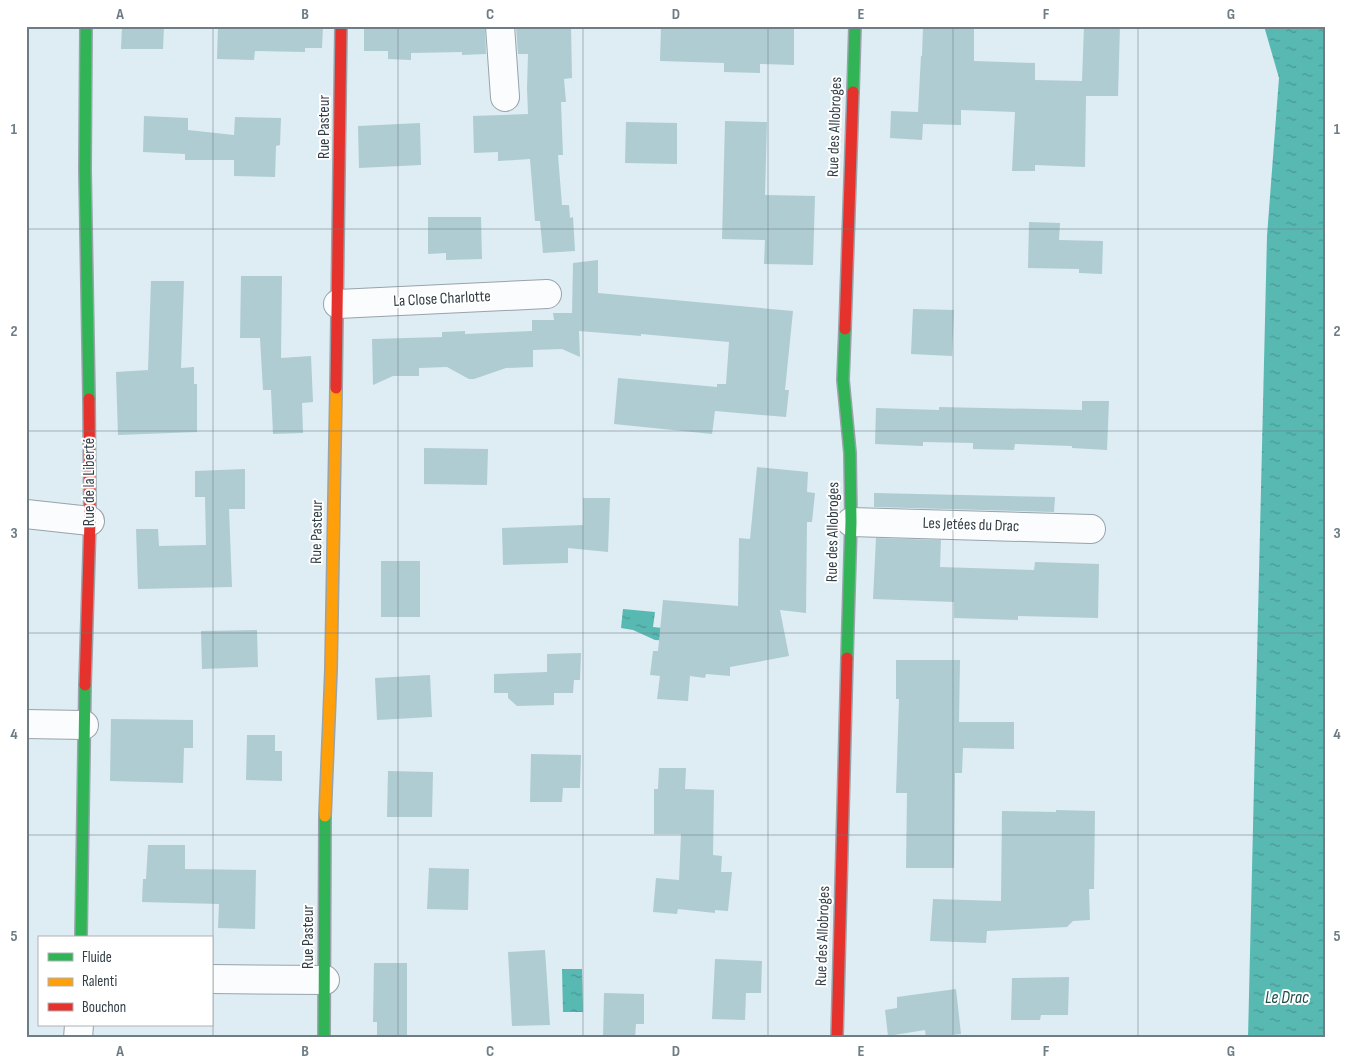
<svg xmlns="http://www.w3.org/2000/svg" width="1351" height="1064" font-family="'Sofia Sans Condensed',sans-serif">
<style>
.water{fill:url(#water-ripples)}
.building{fill:#afccd3}
.lines{fill:none;stroke-linecap:round;stroke-linejoin:round}
.street-casing{stroke:#98a3aa;stroke-width:30}
.fast-casing{stroke:#98a3aa;stroke-width:14}
.slow-casing{stroke:#98a3aa;stroke-width:14}
.jam-casing{stroke:#98a3aa;stroke-width:14}
.street{stroke:#fafcfd;stroke-width:28}
.fast{stroke:#30b455;stroke-width:11}
.slow{stroke:#ff9f0a;stroke-width:11}
.jam{stroke:#e5322d;stroke-width:11}
.grid{fill:none;stroke:#6e7c84;stroke-width:1;stroke-opacity:0.55}
.labels{text-anchor:middle;dominant-baseline:central;stroke-width:4;stroke-linejoin:round;paint-order:stroke}
.street-label{font-size:16px;fill:#323f47;stroke:#fff}
.water-label{font-size:18px;font-style:italic;fill:#1c5049;stroke:#fff}
.neatline{fill:none;stroke:#6e7c84;stroke-width:2}
.grid-label{font-size:16px;text-anchor:middle;font-weight:bold;fill:#6e7c84}
</style>
<defs>
<pattern id="water-ripples" width="26" height="14" patternUnits="userSpaceOnUse" patternTransform="scale(1.25)"><rect width="26" height="14" fill="#57b9b2"/><path d="M2 4q2-2 4 0t4 0M15 11q2-2 4 0t4 0" fill="none" stroke="#499893"/></pattern>
</defs>
<rect width="100%" height="100%" fill="#deecf4"/>
<g class="water">
<polygon points="1264,26 1325,26 1325,1038 1248,1038 1267,236 1279,78"/>
<polygon points="623,609 655,612 653,627 672,629 671,641 655,640 633,630 621,628"/>
<polygon points="562,969 582,969 583,1012 563,1012"/>
</g>
<g class="building">
<polygon points="122,26 164,26 163,49 121,49"/>
<polygon points="218,26 323,26 322,48 305,48 305,52 255,51 254,60 217,59"/>
<polygon points="364,26 485,26 486,54 462,55 462,52 411,53 411,60 388,59 388,51 364,51"/>
<polygon points="516,26 571,26 572,78 564,79 566,102 561,102 563,155 558,155 562,205 569,205 570,218 573,217 575,251 543,253 540,221 535,221 530,159 498,161 498,152 474,153 473,116 528,114 527,88 528,54 518,54"/>
<polygon points="661,26 794,26 794,65 760,64 760,73 724,72 724,63 660,61"/>
<polygon points="923,26 974,26 974,61 1035,63 1035,80 1082,81 1084,26 1120,26 1118,96 1086,96 1085,167 1035,165 1035,171 1012,171 1015,112 961,110 961,125 923,124 922,140 890,138 891,111 918,112 921,56 922,56"/>
<polygon points="144,116 188,118 188,130 234,135 235,117 281,118 280,145 276,146 275,177 234,176 234,160 185,160 185,154 143,152"/>
<polygon points="725,121 767,122 765,195 815,196 813,265 764,264 765,240 722,239"/>
<polygon points="626,122 677,123 677,164 625,163"/>
<polygon points="420,123 421,165 359,168 358,126"/>
<polygon points="428,217 481,217 482,259 446,260 446,253 428,254"/>
<polygon points="1029,222 1060,223 1059,240 1103,241 1102,274 1079,273 1079,269 1028,268"/>
<polygon points="598,260 598,293 793,311 785,390 789,390 786,417 715,411 712,434 614,424 618,378 717,387 717,384 726,384 729,342 641,334 641,336 579,331 580,357 562,349 533,350 533,367 506,368 474,379 469,379 447,367 419,368 419,376 393,376 373,385 372,339 442,337 442,332 465,331 465,334 532,331 532,320 554,320 553,313 572,313 573,263"/>
<polygon points="241,276 282,276 281,358 311,356 313,402 302,403 303,433 273,434 271,390 263,390 260,338 240,338"/>
<polygon points="151,281 184,281 181,368 194,367 194,384 197,384 197,432 118,435 116,372 148,370"/>
<polygon points="913,309 954,310 952,356 911,354"/>
<polygon points="1082,401 1109,401 1107,450 1072,448 1072,446 1015,444 1014,450 973,449 973,443 923,442 923,446 875,444 876,408 939,410 939,407 1082,410"/>
<polygon points="424,448 488,449 487,485 424,484"/>
<polygon points="757,467 808,472 807,492 815,493 812,522 807,522 806,613 780,610 789,656 730,667 730,676 706,674 705,678 690,676 688,701 657,699 660,676 650,675 653,651 658,651 663,600 738,606 739,538 750,539"/>
<polygon points="245,469 245,509 229,509 232,587 138,589 136,529 158,529 159,546 206,545 205,497 195,497 195,471"/>
<polygon points="874,493 1055,497 1054,512 874,507"/>
<polygon points="583,498 610,498 608,552 568,548 568,563 503,565 502,528 583,525"/>
<polygon points="876,538 941,540 940,567 1034,570 1035,562 1099,564 1098,618 1018,616 1018,620 954,618 954,602 873,599"/>
<rect x="381" y="561" width="39" height="56"/>
<polygon points="257,630 258,667 202,669 201,631"/>
<polygon points="581,653 580,680 574,680 573,693 554,693 554,705 517,706 508,698 508,693 494,693 494,674 547,672 547,654"/>
<polygon points="896,660 960,660 959,722 1014,722 1014,749 963,748 962,773 955,773 954,868 906,868 907,793 896,793 899,699 896,699"/>
<polygon points="430,675 432,717 377,720 375,678"/>
<polygon points="111,719 193,720 193,748 184,748 183,783 110,781"/>
<polygon points="247,735 275,735 275,751 282,751 282,781 246,780"/>
<polygon points="531,754 581,755 580,788 563,788 562,802 530,802"/>
<polygon points="659,768 686,768 685,789 714,790 713,855 722,856 721,872 732,872 728,911 715,910 715,913 678,909 677,914 653,912 656,878 679,880 681,834 654,834 654,789 658,789"/>
<polygon points="388,771 433,772 432,817 387,817"/>
<polygon points="1056,810 1095,811 1094,889 1089,889 1090,920 1073,921 1067,927 987,931 986,943 930,941 933,899 1001,901 1002,811 1056,812"/>
<polygon points="148,845 185,845 185,869 256,870 255,929 218,928 219,904 142,902 143,879 146,879"/>
<polygon points="429,868 469,869 468,910 427,909"/>
<polygon points="545,950 550,1025 512,1026 508,952"/>
<polygon points="715,959 762,961 761,993 746,993 745,1020 712,1019"/>
<polygon points="374,963 407,963 407,1037 377,1036 377,1022 373,1022"/>
<polygon points="1069,977 1068,1015 1041,1015 1040,1020 1011,1020 1012,978"/>
<polygon points="956,989 961,1034 926,1038 925,1030 888,1036 885,1010 897,1008 897,997"/>
<polygon points="604,993 644,994 644,1024 636,1024 635,1038 603,1038"/>
</g>
<g class="lines">
<defs>
<g id="street">
<polyline points="500,26 505,97"/>
<polyline points="338,304 547,294"/>
<polyline points="26,514 90,521"/>
<polyline points="851,522 1091,529"/>
<polyline points="26,724 84,725"/>
<polyline points="211,979 325,980"/>
<polyline points="78,1038 79,1025"/>
</g>
<g id="fast">
<polyline points="86,26 85,170 89,399"/>
<polyline points="853,92 855,26"/>
<polyline points="845,329 843,380 850,453 851,522 847,658"/>
<polyline points="81,938 85,685"/>
<polyline points="324,1038 325,816"/>
</g>
<polyline id="slow" points="325,816 331,670 336,388"/>
<g id="jam">
<polyline points="845,329 853,92"/>
<polyline points="336,388 341,26"/>
<polyline points="85,685 90,521 89,399"/>
<polyline points="837,1038 847,658"/>
</g>
</defs>
<use href="#street" class="street-casing"/>
<use href="#fast" class="fast-casing"/>
<use href="#slow" class="slow-casing"/>
<use href="#jam" class="jam-casing"/>
<use href="#street" class="street"/>
<use href="#fast" class="fast"/>
<use href="#slow" class="slow"/>
<use href="#jam" class="jam"/>
</g>
<path class="grid" d="M213 26V1038M398 26V1038M583 26V1038M768 26V1038M953 26V1038M1138 26V1038M26 229H1325M26 431H1325M26 633H1325M26 835H1325"/>
<g class="labels">
<g class="street-label">
<text transform="translate(324 127) rotate(-90)">Rue Pasteur</text>
<text transform="translate(835 127) rotate(-88)">Rue des Allobroges</text>
<text transform="translate(442 299) rotate(-3)">La Close Charlotte</text>
<text transform="translate(89 482) rotate(-90)">Rue de la Liberté</text>
<text transform="translate(971 525) rotate(2)">Les Jetées du Drac</text>
<text transform="translate(317 532) rotate(-89)">Rue Pasteur</text>
<text transform="translate(833 532) rotate(-89)">Rue des Allobroges</text>
<text transform="translate(823 936) rotate(-88)">Rue des Allobroges</text>
<text transform="translate(308 937) rotate(-90)">Rue Pasteur</text>
</g>
<g class="water-label">
<text x="1287" y="997">Le Drac</text>
</g>
</g>
<rect width="1351" height="1064" fill="none" stroke="#ffffff" stroke-width="55"/>
<rect x="38" y="936" width="175" height="90" fill="#ffffff" stroke="#adb2b5"/>
<rect x="48" y="953" width="25" height="8" fill="#30b455" stroke="#adb2b5"/>
<text x="82" y="962" font-size="15" fill="#323f47">Fluide</text>
<rect x="48" y="978" width="25" height="8" fill="#ff9f0a" stroke="#adb2b5"/>
<text x="82" y="986" font-size="15" fill="#323f47">Ralenti</text>
<rect x="48" y="1003" width="25" height="8" fill="#e5322d" stroke="#adb2b5"/>
<text x="82" y="1012" font-size="15" fill="#323f47">Bouchon</text>
<rect x="28" y="28" width="1296" height="1008" class="neatline"/>
<g class="grid-label">
<text x="120" y="19">A</text>
<text x="305" y="19">B</text>
<text x="490" y="19">C</text>
<text x="676" y="19">D</text>
<text x="861" y="19">E</text>
<text x="1046" y="19">F</text>
<text x="1231" y="19">G</text>
<text x="14" y="134">1</text>
<text x="1337" y="134">1</text>
<text x="14" y="336">2</text>
<text x="1337" y="336">2</text>
<text x="14" y="538">3</text>
<text x="1337" y="538">3</text>
<text x="14" y="739">4</text>
<text x="1337" y="739">4</text>
<text x="14" y="941">5</text>
<text x="1337" y="941">5</text>
<text x="120" y="1056">A</text>
<text x="305" y="1056">B</text>
<text x="490" y="1056">C</text>
<text x="676" y="1056">D</text>
<text x="861" y="1056">E</text>
<text x="1046" y="1056">F</text>
<text x="1231" y="1056">G</text>
</g>
</svg>
